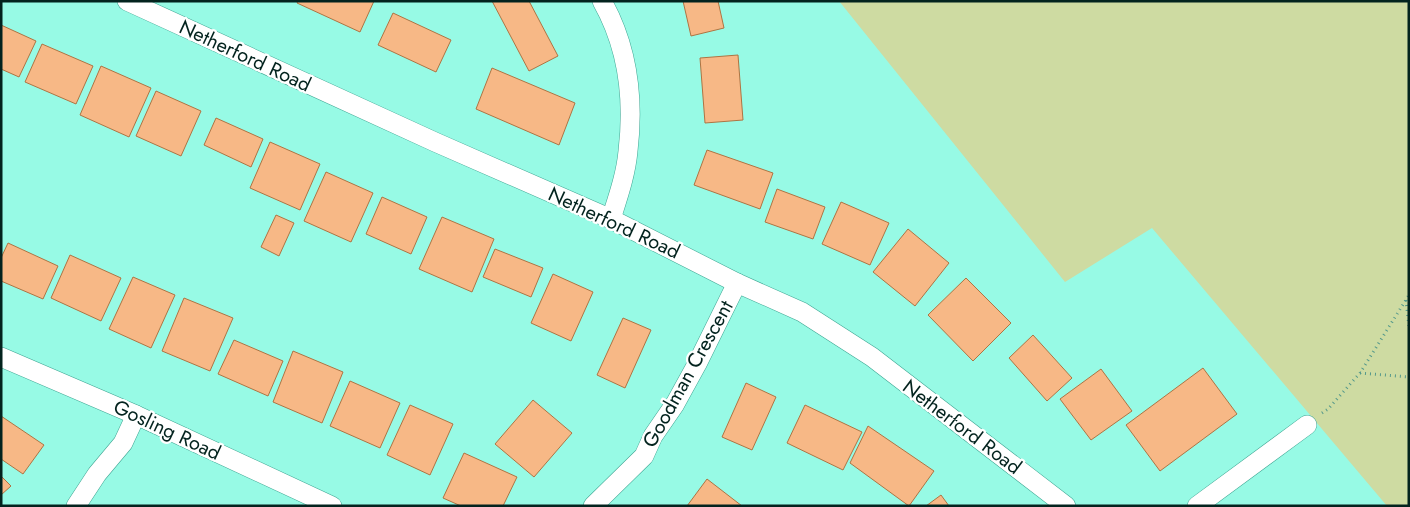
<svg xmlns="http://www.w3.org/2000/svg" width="1410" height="507" font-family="Jost,sans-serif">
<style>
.green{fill:#cedba2}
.building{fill:#f7b886;stroke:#ae7443}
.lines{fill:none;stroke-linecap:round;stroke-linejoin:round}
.street-casing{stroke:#3ea592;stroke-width:20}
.path{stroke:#54988b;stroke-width:3;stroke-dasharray:1 4;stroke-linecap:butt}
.street{stroke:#fff;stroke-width:19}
.labels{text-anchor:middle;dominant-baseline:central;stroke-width:4.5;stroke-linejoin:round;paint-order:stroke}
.street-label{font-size:20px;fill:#03231e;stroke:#fff}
</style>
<rect width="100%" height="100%" fill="#97fae5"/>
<polygon class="green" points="839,1 1409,1 1409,506 1387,506 1152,228 1065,282"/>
<g class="building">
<polygon points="298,1 374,1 360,32 297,3"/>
<polygon points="492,1 529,1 558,56 529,71"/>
<polygon points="683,1 718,1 724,28 691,36"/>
<polygon points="393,13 451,40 436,72 378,45"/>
<polygon points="1,25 36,41 19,77 1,69"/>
<polygon points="42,44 93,66 76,104 25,82"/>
<polygon points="738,55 743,120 705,123 700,58"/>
<polygon points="101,66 151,88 129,137 80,115"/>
<polygon points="492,68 575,103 559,145 476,109"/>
<polygon points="156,91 201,111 181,156 136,136"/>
<polygon points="216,118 263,139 251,167 204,145"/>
<polygon points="270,142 320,164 300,210 250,188"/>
<polygon points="707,150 773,173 760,209 694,185"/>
<polygon points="326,172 373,193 351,242 304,221"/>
<polygon points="777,189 825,207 813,239 765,222"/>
<polygon points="382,197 427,217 411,254 366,234"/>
<polygon points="841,202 889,223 870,265 822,244"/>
<polygon points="276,215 294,223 279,256 261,247"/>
<polygon points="442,217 494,239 472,292 419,269"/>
<polygon points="908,229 949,263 915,306 873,272"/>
<polygon points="8,243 58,266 43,299 1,281 1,258"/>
<polygon points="495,249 543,268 531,297 483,277"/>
<polygon points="70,255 121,278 101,321 51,298"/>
<polygon points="553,274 593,292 571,341 531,323"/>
<polygon points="133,277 175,295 151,348 109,329"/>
<polygon points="966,278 1011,323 973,361 928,315"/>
<polygon points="184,298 233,318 210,371 162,351"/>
<polygon points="623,318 651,330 625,388 597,375"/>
<polygon points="1033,335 1072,378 1047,401 1009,358"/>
<polygon points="234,340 283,361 268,396 218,374"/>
<polygon points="293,351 343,372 322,423 273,402"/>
<polygon points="1203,368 1237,414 1160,471 1126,425"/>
<polygon points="1101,369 1132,411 1091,440 1060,399"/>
<polygon points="350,381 400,403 380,448 330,426"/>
<polygon points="746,383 776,397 752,450 722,437"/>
<polygon points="533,400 572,433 534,477 495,444"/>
<polygon points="410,405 453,424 430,475 387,455"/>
<polygon points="805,405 862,432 843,470 787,443"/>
<polygon points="1,416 44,445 23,474 1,459"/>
<polygon points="868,426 934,471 909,506 850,463"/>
<polygon points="464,453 517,477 503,506 461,506 443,498"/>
<polygon points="1,476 11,486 1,495"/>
<polygon points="707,479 742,506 687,506"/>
<polygon points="941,495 949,506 926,506"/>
</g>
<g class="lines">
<defs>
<g id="street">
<polyline points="127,1 435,142 611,219 737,283 802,312 872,357 1066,506"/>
<path d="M602 1C628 47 634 100 628 151 626 174 618 197 611 219"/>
<polyline points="1,357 136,415 332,506"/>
<polyline points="76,506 97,474 123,443 136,415"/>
<polyline points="593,506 644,456 653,436 675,404 697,364 737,283"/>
<polyline points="1197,506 1307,425"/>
</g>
</defs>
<use href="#street" class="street-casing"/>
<g class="path">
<polyline points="1406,300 1409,327"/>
<polyline points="1360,373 1409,377"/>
<polyline points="1322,413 1328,409 1360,373 1409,295"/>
</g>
<use href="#street" class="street"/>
</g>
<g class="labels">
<g class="street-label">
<text transform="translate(245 56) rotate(25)">Netherford Road</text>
<text transform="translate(614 223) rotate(25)">Netherford Road</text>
<text transform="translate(688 374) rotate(-61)">Goodman Crescent</text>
<text transform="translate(962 427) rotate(37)">Netherford Road</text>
<text transform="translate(167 430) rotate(25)">Gosling Road</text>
</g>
</g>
<rect width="1410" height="507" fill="none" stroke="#03231e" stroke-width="5"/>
</svg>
